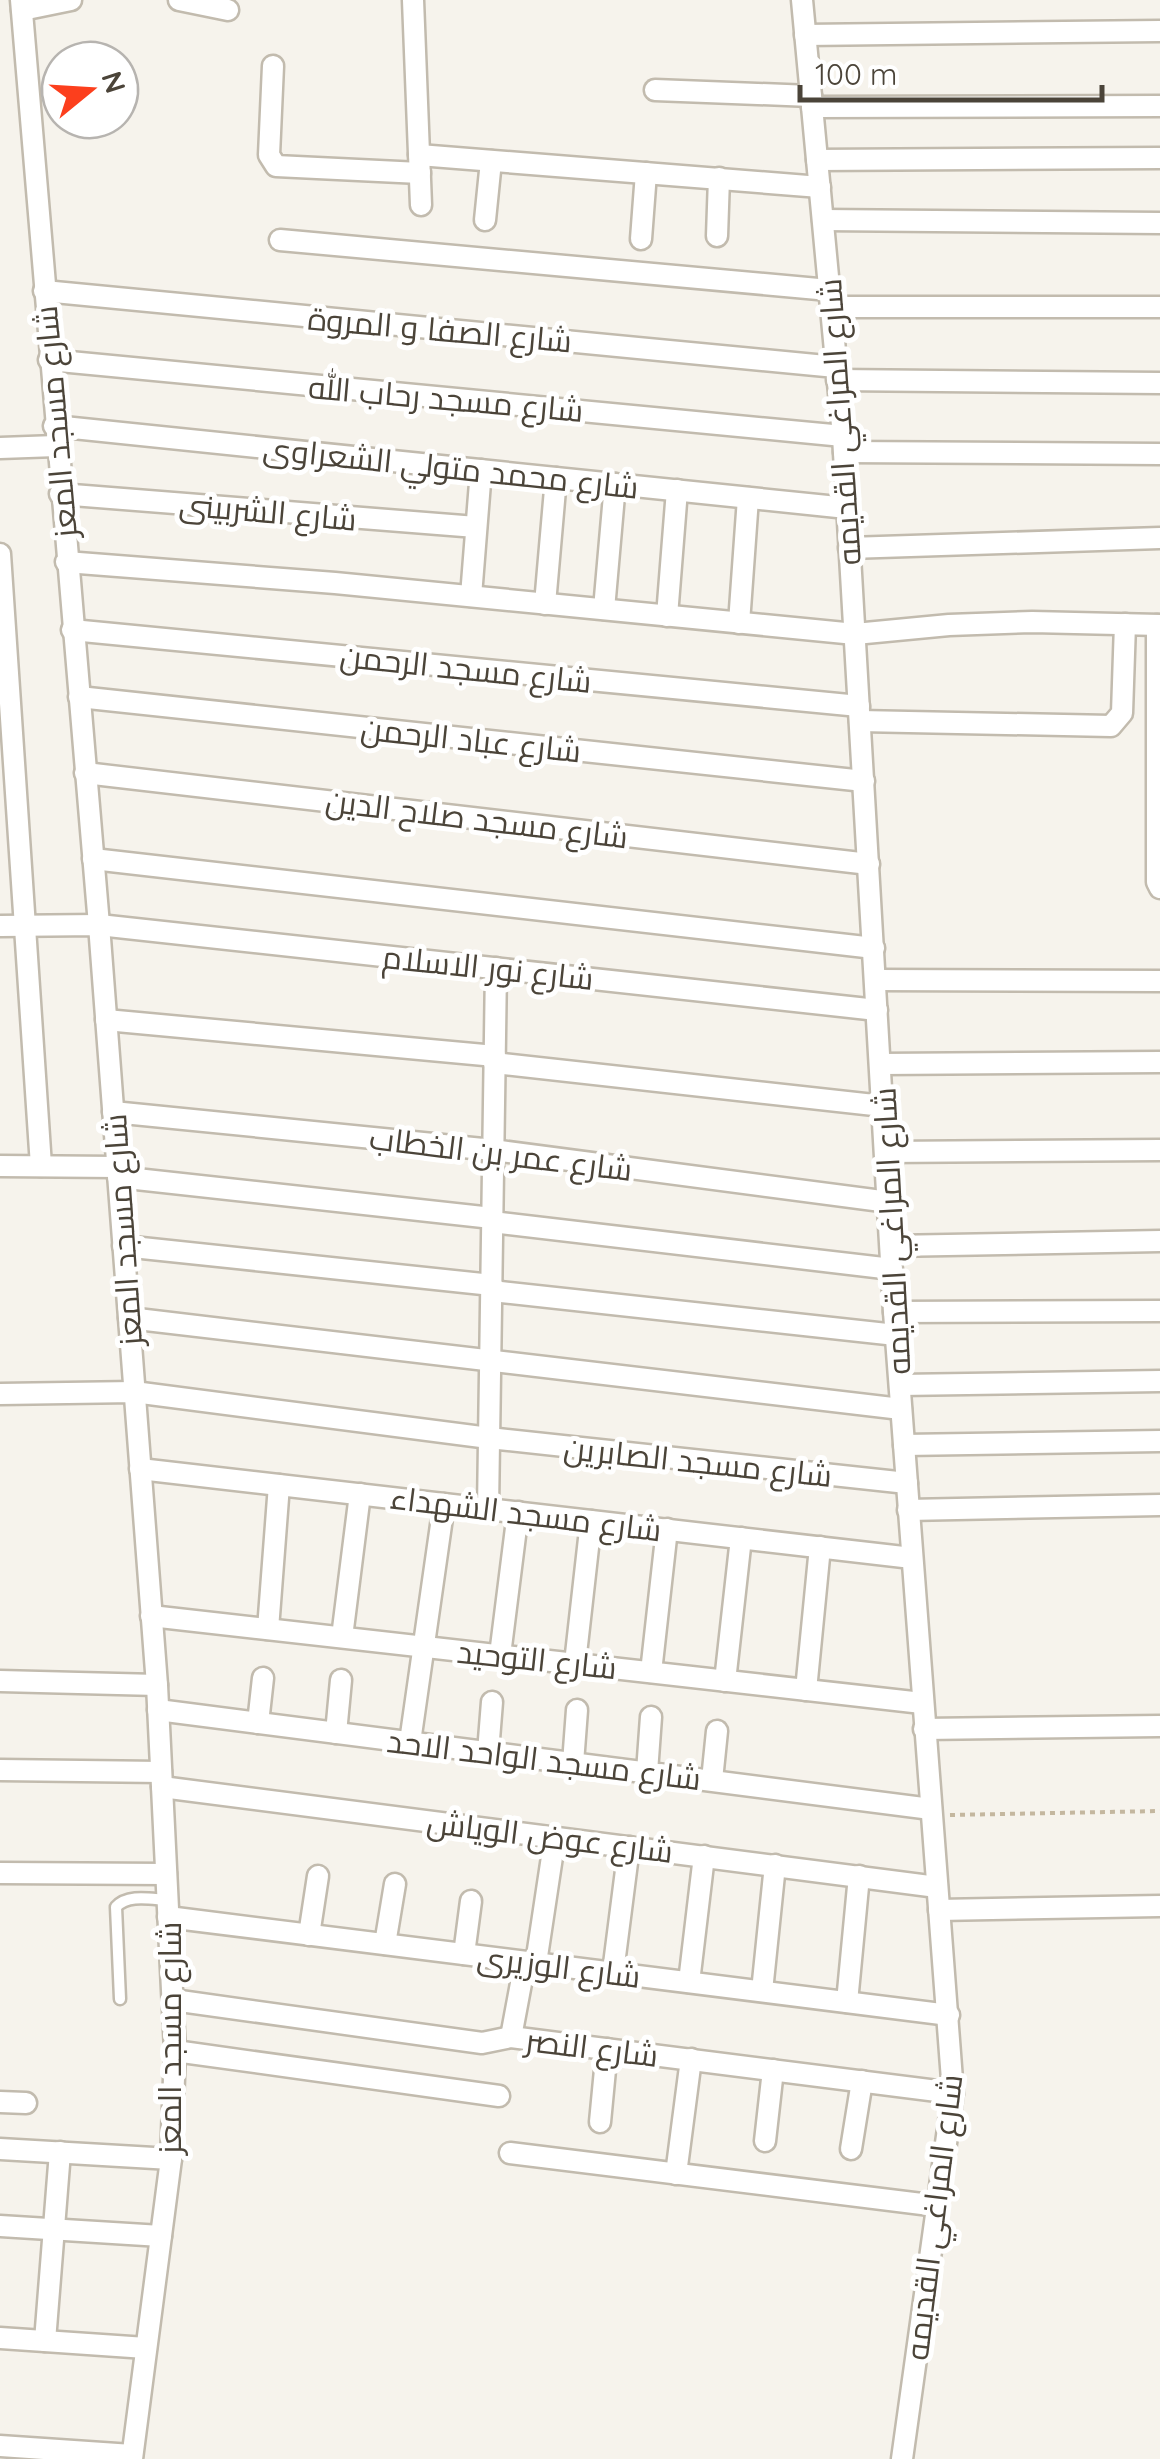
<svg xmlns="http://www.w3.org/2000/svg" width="1160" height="2459" font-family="Quicksand,Cairo,sans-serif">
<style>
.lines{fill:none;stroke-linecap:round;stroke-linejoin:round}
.lane-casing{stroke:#c2bbae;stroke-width:15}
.street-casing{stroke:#c2bbae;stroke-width:25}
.path{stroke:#c4b79f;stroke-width:4;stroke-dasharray:5 5;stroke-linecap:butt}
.lane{stroke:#fff;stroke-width:10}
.street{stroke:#fff;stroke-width:20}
.labels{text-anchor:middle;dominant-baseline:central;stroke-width:10;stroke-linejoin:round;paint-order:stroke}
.street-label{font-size:32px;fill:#4b4439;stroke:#fff}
</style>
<rect width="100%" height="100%" fill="#f6f3ec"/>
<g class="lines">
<defs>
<path id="lane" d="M120 1999 116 1907C128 1894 150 1899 167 1900"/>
<g id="street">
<polyline points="21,0 99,925 157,1685 175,2051 171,2159 132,2459"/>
<polyline points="179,0 228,10"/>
<polyline points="413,0 421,205"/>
<polyline points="802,0 843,436 894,1312 953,2093 902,2459"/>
<polyline points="22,10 71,0"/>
<polyline points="805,35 1160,31"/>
<polyline points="273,66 269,155 276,166 420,173"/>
<polyline points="655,90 811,96"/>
<polyline points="812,107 1160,106"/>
<polyline points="419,155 820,187"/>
<polyline points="817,160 1160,158"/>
<polyline points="485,220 491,161"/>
<polyline points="823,220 1160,223"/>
<polyline points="717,236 719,178"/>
<polyline points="641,239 646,173"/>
<polyline points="280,240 829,290"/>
<polyline points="44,291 836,367"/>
<polyline points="831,307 1160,307"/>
<polyline points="49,360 843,436"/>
<polyline points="837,380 1160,383"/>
<polyline points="54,426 847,508"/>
<polyline points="0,448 56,446"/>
<polyline points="844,452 1160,454"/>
<polyline points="60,494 476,527"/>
<polyline points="849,548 1160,538"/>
<polyline points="0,554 41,1166"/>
<polyline points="66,562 335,583 855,634 949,625 1032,622 1160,625"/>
<polyline points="471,596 481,470"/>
<polyline points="545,604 556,478"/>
<polyline points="604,609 615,484"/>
<polyline points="667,616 677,490"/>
<polyline points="739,623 748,498"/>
<polyline points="1157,625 1157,882 1160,888"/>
<polyline points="72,630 859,706"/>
<polyline points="79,697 864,781"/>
<polyline points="860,721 1111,726 1122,713 1125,624"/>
<polyline points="85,773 869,864"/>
<polyline points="93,859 874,948"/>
<polyline points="0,926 99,925 877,1010"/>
<polyline points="876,980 1160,981"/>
<polyline points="106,1020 495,1056"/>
<polyline points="494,1063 883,1106"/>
<polyline points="881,1064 1160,1062"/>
<polyline points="113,1112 493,1150 889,1202"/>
<polyline points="886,1152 1160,1150"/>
<polyline points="0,1166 117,1167"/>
<polyline points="118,1177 492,1218"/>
<polyline points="492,1222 892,1269"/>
<polyline points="123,1246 492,1285"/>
<polyline points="891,1246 1160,1241"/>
<polyline points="492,1291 896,1335"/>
<polyline points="894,1312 1160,1311"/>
<polyline points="129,1318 901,1409"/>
<polyline points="900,1385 1160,1381"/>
<polyline points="0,1394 134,1392 489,1438 907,1483"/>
<polyline points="904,1445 1160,1441"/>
<polyline points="140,1469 912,1558"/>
<polyline points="488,1509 496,968"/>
<polyline points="908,1510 1160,1505"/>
<polyline points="151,1616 922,1703"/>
<polyline points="268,1629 279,1485"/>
<polyline points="342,1637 360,1494"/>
<polyline points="500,1655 518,1512"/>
<polyline points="575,1663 591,1521"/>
<polyline points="651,1672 667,1529"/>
<polyline points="0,1681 157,1685"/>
<polyline points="725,1681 741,1538"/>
<polyline points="806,1690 820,1547"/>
<polyline points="158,1710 931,1809"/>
<polyline points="258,1723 263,1678"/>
<polyline points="924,1729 1160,1726"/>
<polyline points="336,1733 341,1680"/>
<polyline points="410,1742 444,1504"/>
<polyline points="488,1752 492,1702"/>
<polyline points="573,1763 577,1710"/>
<polyline points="0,1770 161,1772"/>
<polyline points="647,1772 651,1717"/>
<polyline points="712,1780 717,1731"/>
<polyline points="162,1787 937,1887"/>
<polyline points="0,1873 166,1874"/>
<polyline points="939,1910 1160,1906"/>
<polyline points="168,1917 949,2015"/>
<polyline points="309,1935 318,1876"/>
<polyline points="385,1944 395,1884"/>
<polyline points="464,1954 471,1901"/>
<polyline points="536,1963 555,1837"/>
<polyline points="613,1972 629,1847"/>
<polyline points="689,1982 704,1856"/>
<polyline points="762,1991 775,1865"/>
<polyline points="173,2000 482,2043 511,2037 953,2093"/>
<polyline points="847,2002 859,1876"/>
<polyline points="511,2037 525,1962"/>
<polyline points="175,2051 499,2096"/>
<polyline points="0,2102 26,2103"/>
<polyline points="600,2122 607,2049"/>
<polyline points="765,2141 773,2070"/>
<polyline points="0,2149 171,2159"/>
<polyline points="851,2149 862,2081"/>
<polyline points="510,2153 938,2206"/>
<polyline points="676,2174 691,2059"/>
<polyline points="0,2226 161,2236"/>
<polyline points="0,2338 146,2348"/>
<polyline points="45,2341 60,2152"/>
<polyline points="0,2446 132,2455"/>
</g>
</defs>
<use href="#lane" class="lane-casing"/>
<use href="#street" class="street-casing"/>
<polyline class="path" points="950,1815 1160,1811"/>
<use href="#lane" class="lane"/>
<use href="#street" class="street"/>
</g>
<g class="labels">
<g class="street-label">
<text transform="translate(440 329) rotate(5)">شارع الصفا و المروة</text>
<text transform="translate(446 398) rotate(5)">شارع مسجد رحاب الله</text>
<text transform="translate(55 422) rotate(-95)">شارع مسجد المعز</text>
<text transform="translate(839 422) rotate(-94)">شارع المراغي القديمه</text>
<text transform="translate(451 467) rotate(6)">شارع محمد متولي الشعراوى</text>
<text transform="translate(268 511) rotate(5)">شارع الشربينى</text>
<text transform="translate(466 668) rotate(6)">شارع مسجد الرحمن</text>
<text transform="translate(471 739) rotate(6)">شارع عباد الرحمن</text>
<text transform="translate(477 818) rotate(7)">شارع مسجد صلاح الدين</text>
<text transform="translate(488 967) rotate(6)">شارع نور الاسلام</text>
<text transform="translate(501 1153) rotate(7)">شارع عمر بن الخطاب</text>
<text transform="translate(122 1230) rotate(-94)">شارع مسجد المعز</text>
<text transform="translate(891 1231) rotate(-93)">شارع المراغي القديمه</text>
<text transform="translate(698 1461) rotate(6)">شارع مسجد الصابرين</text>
<text transform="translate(526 1513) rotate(7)">شارع مسجد الشهداء</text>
<text transform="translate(537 1659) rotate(6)">شارع التوحيد</text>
<text transform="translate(544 1759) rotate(7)">شارع مسجد الواحد الاحد</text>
<text transform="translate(550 1836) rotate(7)">شارع عوض الوياش</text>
<text transform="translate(559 1966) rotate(7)">شارع الوزيرى</text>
<text transform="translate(169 2038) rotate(-90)">شارع مسجد المعز</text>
<text transform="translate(592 2047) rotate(7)">شارع النصر</text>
<text transform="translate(933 2217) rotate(-83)">شارع المراغي القديمه</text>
</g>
</g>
<g transform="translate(90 90) rotate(72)"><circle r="48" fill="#ffffff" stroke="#b7b4b0" stroke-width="2.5"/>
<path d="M0-8L18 38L0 25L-18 38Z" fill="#fc3f1d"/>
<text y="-15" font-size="28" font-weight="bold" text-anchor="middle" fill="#4b4439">N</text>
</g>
<path d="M800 85v15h302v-15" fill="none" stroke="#4b4439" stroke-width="5"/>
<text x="815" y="85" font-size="30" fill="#4b4439" stroke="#ffffff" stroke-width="8" paint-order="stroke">100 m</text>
</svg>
